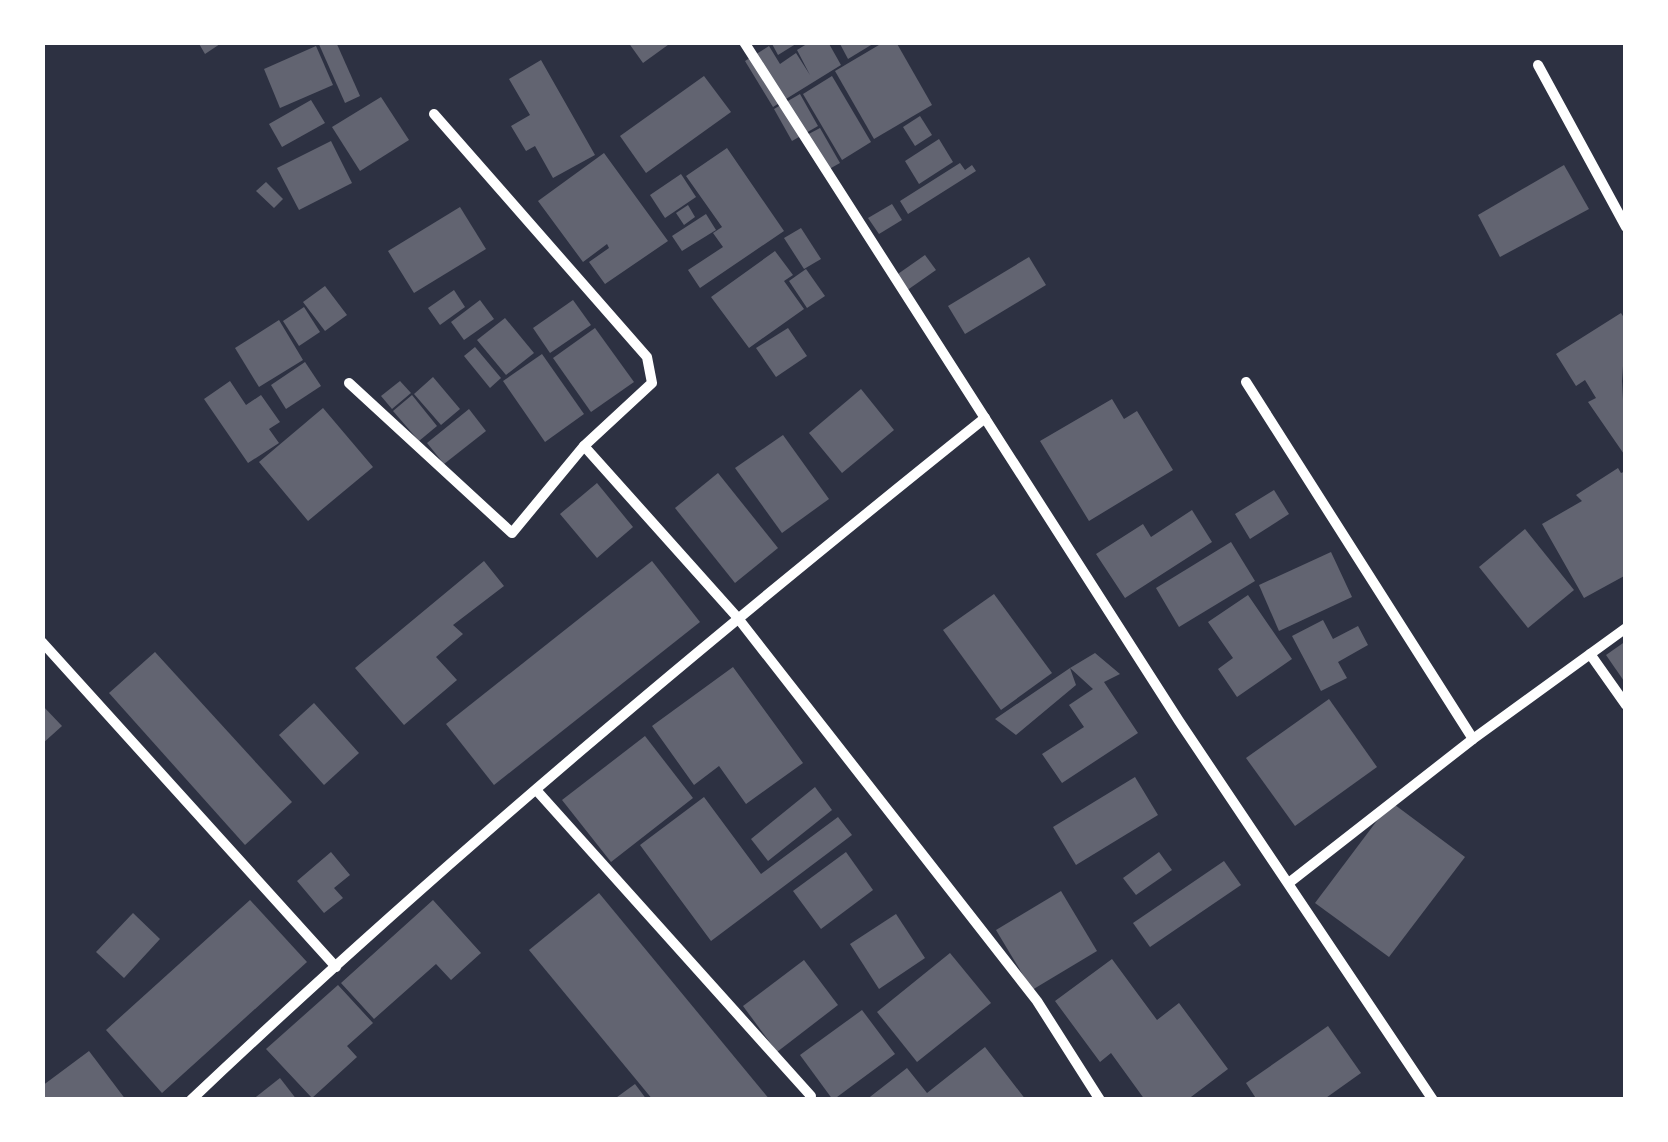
<svg xmlns="http://www.w3.org/2000/svg" width="1668" height="1142" font-family="Jost,sans-serif">
<style>
.building{fill:#626471}
.lines{fill:none;stroke-linecap:round;stroke-linejoin:round}
.minor{stroke:#fff;stroke-width:10}
</style>
<rect width="100%" height="100%" fill="#2d3142"/>
<g class="building">
<polygon points="198,42 223,42 205,54"/>
<polygon points="318,42 336,42 360,96 345,103"/>
<polygon points="628,42 672,42 643,63"/>
<polygon points="771,42 799,42 778,55"/>
<polygon points="810,42 828,42 841,65 773,107 745,61 769,46 780,64 796,53 810,75 797,50"/>
<polygon points="839,42 876,42 848,59"/>
<polygon points="884,42 896,42 932,105 874,139 835,71"/>
<polygon points="316,46 333,85 280,108 264,69"/>
<polygon points="541,60 595,155 553,178 535,146 526,151 511,126 530,115 509,79"/>
<polygon points="704,76 731,112 646,173 620,136"/>
<polygon points="832,76 871,142 842,160 803,94"/>
<polygon points="800,94 818,126 792,141 774,109"/>
<polygon points="381,97 409,140 360,171 332,127"/>
<polygon points="311,100 325,123 282,147 269,124"/>
<polygon points="920,116 932,135 915,146 903,127"/>
<polygon points="820,128 840,163 822,173 803,137"/>
<polygon points="939,139 953,162 919,184 905,161"/>
<polygon points="331,141 352,183 299,210 277,168"/>
<polygon points="727,148 784,231 700,288 688,270 723,247 713,233 722,227 686,176"/>
<polygon points="604,153 668,241 605,284 589,262 609,248 607,244 583,262 538,201"/>
<polygon points="960,163 965,170 972,165 976,171 908,214 900,201"/>
<polygon points="1564,165 1589,209 1500,257 1478,215"/>
<polygon points="681,174 696,197 665,218 650,195"/>
<polygon points="266,182 283,199 274,208 256,191"/>
<polygon points="892,204 902,220 879,234 868,218"/>
<polygon points="688,205 695,217 684,225 676,213"/>
<polygon points="460,207 486,249 414,293 388,251"/>
<polygon points="706,214 716,230 682,251 672,236"/>
<polygon points="801,228 821,259 804,269 784,238"/>
<polygon points="775,251 793,275 784,281 804,309 749,348 711,297"/>
<polygon points="925,255 936,270 906,291 895,276"/>
<polygon points="1029,257 1046,285 965,334 948,306"/>
<polygon points="806,269 825,296 807,308 789,281"/>
<polygon points="325,286 347,315 325,331 303,302"/>
<polygon points="454,290 465,307 440,325 428,308"/>
<polygon points="480,300 494,319 464,340 451,322"/>
<polygon points="573,300 591,325 550,353 533,328"/>
<polygon points="304,307 320,332 299,346 283,321"/>
<polygon points="1621,313 1626,321 1622,381 1626,457 1588,402 1596,398 1585,380 1576,386 1556,354"/>
<polygon points="505,318 534,353 506,375 477,340"/>
<polygon points="279,320 303,360 259,387 235,348"/>
<polygon points="595,328 634,382 591,412 553,358"/>
<polygon points="788,328 807,356 776,377 756,348"/>
<polygon points="475,347 501,378 490,388 464,356"/>
<polygon points="542,354 584,414 545,442 503,381"/>
<polygon points="305,362 321,386 286,409 271,385"/>
<polygon points="433,377 460,409 441,425 414,394"/>
<polygon points="230,381 246,405 261,395 280,422 269,429 279,443 248,463 204,399"/>
<polygon points="400,381 411,393 392,409 381,396"/>
<polygon points="861,389 894,430 842,473 809,433"/>
<polygon points="412,395 437,426 419,441 393,411"/>
<polygon points="1112,399 1124,419 1137,411 1173,470 1089,521 1040,441"/>
<polygon points="323,408 373,467 308,521 259,462"/>
<polygon points="469,409 486,431 444,464 427,443"/>
<polygon points="783,435 829,499 782,533 735,468"/>
<polygon points="1618,468 1621,473 1626,471 1626,575 1584,598 1542,524 1582,501 1576,495"/>
<polygon points="718,473 778,548 735,583 675,508"/>
<polygon points="597,483 633,527 597,558 560,514"/>
<polygon points="1274,490 1289,514 1250,539 1235,514"/>
<polygon points="1192,510 1212,542 1125,598 1096,554 1143,524 1151,537"/>
<polygon points="1525,529 1574,590 1528,628 1479,567"/>
<polygon points="1231,542 1255,581 1179,627 1156,588"/>
<polygon points="1331,552 1352,597 1279,631 1259,585"/>
<polygon points="484,561 504,586 453,625 463,634 436,657 457,680 404,725 355,668"/>
<polygon points="652,561 700,622 494,785 446,724"/>
<polygon points="994,594 1052,673 1001,710 943,630"/>
<polygon points="1248,595 1292,659 1237,697 1218,669 1233,658 1208,622"/>
<polygon points="1323,620 1333,639 1358,626 1368,645 1338,662 1347,678 1321,691 1292,636"/>
<polygon points="1626,641 1626,684 1606,655"/>
<polygon points="155,652 292,802 245,845 109,693"/>
<polygon points="1095,653 1120,674 1104,682 1138,733 1062,783 1042,754 1084,727 1069,705 1093,689 1070,668 1076,685 1016,735 995,719 1070,668"/>
<polygon points="733,667 803,763 746,804 719,766 694,785 652,726"/>
<polygon points="1329,699 1377,767 1295,826 1246,758"/>
<polygon points="314,703 359,753 324,785 279,735"/>
<polygon points="42,705 62,726 42,744"/>
<polygon points="645,736 693,798 611,862 562,800"/>
<polygon points="1135,777 1158,815 1076,865 1053,827"/>
<polygon points="815,787 832,810 768,861 751,839"/>
<polygon points="704,797 761,874 838,817 852,835 711,941 640,845"/>
<polygon points="1391,802 1465,857 1389,957 1315,903"/>
<polygon points="331,852 350,875 334,888 343,898 324,913 297,881"/>
<polygon points="846,852 873,890 821,929 793,891"/>
<polygon points="1159,852 1172,870 1136,895 1123,878"/>
<polygon points="1224,861 1241,885 1150,947 1133,923"/>
<polygon points="1061,891 1097,951 1032,990 996,930"/>
<polygon points="599,893 770,1100 653,1100 529,950"/>
<polygon points="250,900 307,962 162,1093 106,1030"/>
<polygon points="433,900 481,953 451,980 436,964 374,1019 341,983"/>
<polygon points="133,913 160,939 124,978 96,952"/>
<polygon points="896,914 925,958 879,989 850,944"/>
<polygon points="950,953 991,1003 917,1062 877,1012"/>
<polygon points="1112,959 1157,1020 1179,1003 1228,1069 1187,1100 1145,1100 1111,1053 1100,1062 1055,1001"/>
<polygon points="804,960 838,1005 777,1052 743,1006"/>
<polygon points="338,985 373,1023 347,1046 357,1057 312,1098 266,1049"/>
<polygon points="862,1010 895,1054 833,1100 800,1055"/>
<polygon points="1328,1026 1361,1073 1323,1100 1257,1100 1246,1083"/>
<polygon points="985,1047 1026,1100 866,1100 907,1068 927,1093"/>
<polygon points="89,1051 126,1100 42,1100 42,1086"/>
<polygon points="280,1078 297,1100 252,1100"/>
<polygon points="635,1084 647,1100 613,1100"/>
</g>
<g class="lines">
<g class="minor">
<polyline points="744,42 1179,721 1433,1100"/>
<polyline points="1538,65 1626,227"/>
<polyline points="1246,382 1473,739"/>
<polyline points="349,383 512,533 584,446 652,383 647,357 434,114"/>
<polyline points="584,446 737,617 1037,1001 1100,1100"/>
<polyline points="42,642 336,967"/>
<polyline points="1590,654 1626,705"/>
<polyline points="538,792 811,1096"/>
<polyline points="1290,882 1473,739 1626,628"/>
<path d="M191 1100C444 860 713 636 985 418"/>
</g>
</g>
<rect width="1668" height="1142" fill="none" stroke="#ffffff" stroke-width="90"/>
</svg>
